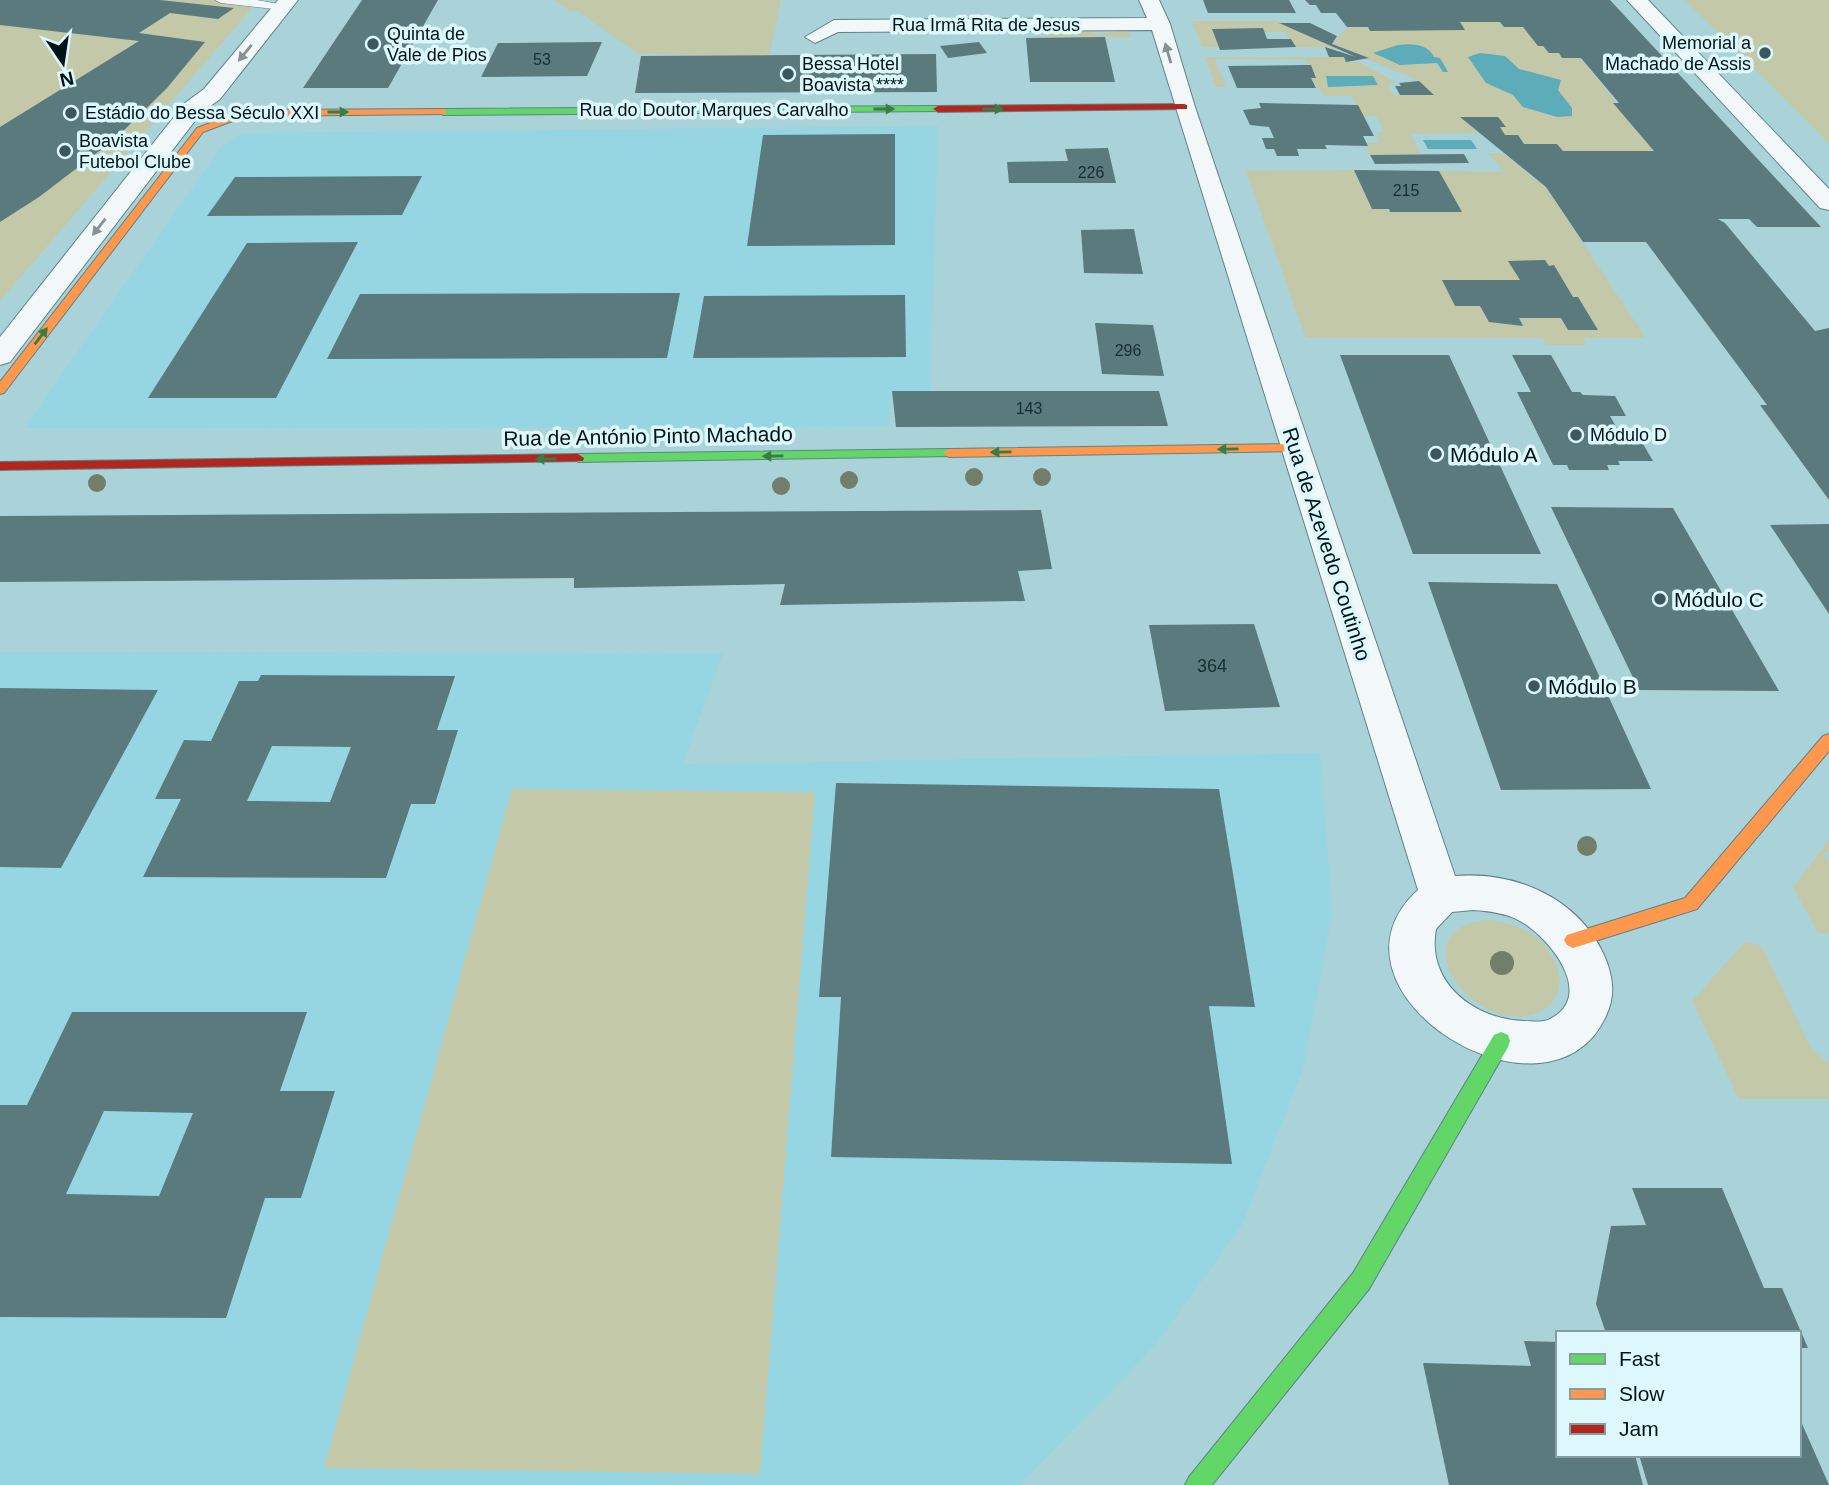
<svg xmlns="http://www.w3.org/2000/svg" width="1829" height="1485" font-family="Helvetica,sans-serif">
<style>
.built{fill:#96d6e2}
.green{fill:#c3c8a9}
.water{fill:#5cacb9}
.building{fill:#5b7a7d;fill-rule:evenodd}
.lines{fill:none;stroke-linecap:round;stroke-linejoin:round}
.lane-casing{stroke:#5f8287;stroke-width:1}
.street-casing{stroke:#5f8287;stroke-width:2}
.fast-casing{stroke:#5f8287;stroke-width:2}
.slow-casing{stroke:#5f8287;stroke-width:2}
.jam-casing{stroke:#5f8287;stroke-width:2}
.lane{fill:#f2f8f9;fill-rule:evenodd}
.street{fill:#f2f8f9;fill-rule:evenodd}
.fast{fill:#63d668;fill-rule:evenodd}
.slow{fill:#ff974d;fill-rule:evenodd}
.jam{fill:#b3261e;fill-rule:evenodd}
.tree{fill:#727d6a}
.oneway{fill:#859194}
.oneway2{fill:#367f44}
.poi-dot{fill:#3b565c;stroke:#dcf8fd;stroke-width:2.5}
.labels{text-anchor:middle;dominant-baseline:central;stroke-width:7;stroke-linejoin:round;paint-order:stroke}
.far-number-label{font-size:16px;fill:#172e31}
.far-street-label{font-size:18px;fill:#001418;stroke:#dcf8fd}
.far-poi-label{font-size:18px;fill:#001418;stroke:#dcf8fd;text-anchor:start}
.number-label{font-size:18px;fill:#172e31}
.street-label{font-size:21px;fill:#001418;stroke:#dcf8fd}
.poi-label{font-size:21px;fill:#001418;stroke:#dcf8fd;text-anchor:start}
</style>
<rect width="100%" height="100%" fill="#aad2d9"/>
<g class="built">
<polygon points="938,126 930,391 892,391 888,427 24,428 223,144 244,133"/>
<polygon points="0,652 723,653 683,764 1320,753 1332,914 1303,1069 1242,1225 1157,1343 1020,1485 0,1485"/>
</g>
<g class="green">
<polygon points="0,0 259,0 0,301"/>
<polygon points="555,0 781,0 769,56 638,54 578,11 570,11"/>
<polygon points="1685,0 1829,0 1829,143"/>
<polygon points="1192,21 1277,21 1333,47 1296,47 1285,32 1264,32 1262,28 1213,29 1219,47 1202,47"/>
<polygon points="1460,22 1500,22 1504,27 1523,27 1538,46 1543,46 1549,53 1559,53 1563,58 1581,58 1654,151 1563,151 1557,144 1524,144 1518,135 1505,135 1500,127 1505,127 1498,117 1461,117 1478,133 1410,134 1421,154 1370,155 1366,143 1380,143 1376,133 1384,132 1376,116 1363,116 1352,96 1324,96 1311,78 1316,77 1306,60 1215,59 1226,87 1216,87 1205,57 1344,57 1346,62 1358,62 1393,80 1395,84 1388,84 1393,95 1433,95 1419,81 1332,44 1347,27 1464,30"/>
<polygon points="1092,30 1096,34 1129,30 1132,37 1025,37"/>
<polygon points="1488,153 1502,153 1546,187 1646,338 1583,338 1586,345 1546,345 1543,338 1306,338 1246,171 1355,170 1372,209 1461,212 1439,171 1505,172"/>
<polygon points="512,789 815,792 760,1474 324,1468"/>
<polygon points="1829,840 1829,852 1824,853 1829,862 1829,933 1818,933 1793,887"/>
<path d="M1491 920C1511 923 1529 929 1543 944 1568 970 1566 1009 1526 1016 1462 1025 1401 924 1491 920Z"/>
<polygon points="1745,942 1759,945 1765,952 1810,1047 1829,1063 1829,1099 1739,1099 1692,1001"/>
</g>
<g class="water">
<path d="M1398 45C1411 43 1429 44 1434 57L1440 58 1448 72H1443L1437 63 1400 65 1373 53Z"/>
<polygon points="1480,53 1505,56 1519,69 1561,80 1558,90 1572,108 1572,116 1557,117 1523,107 1513,95 1486,83 1468,57"/>
<polygon points="1326,76 1373,76 1378,85 1328,87"/>
<polygon points="1423,140 1471,140 1477,149 1428,149"/>
</g>
<g class="building">
<polygon points="0,0 160,0 234,8 218,19 170,13 139,33 205,42 167,88 115,139 39,197 0,222 0,127 139,41 0,25"/>
<polygon points="362,0 438,0 388,88 303,88"/>
<polygon points="1203,0 1289,0 1296,13 1208,13"/>
<polygon points="1305,0 1610,0 1821,227 1757,227 1749,219 1718,219 1725,223 1815,331 1829,328 1829,500 1760,405 1767,405 1646,242 1583,242 1546,187 1460,117 1498,117 1506,127 1500,127 1505,135 1518,135 1524,144 1557,144 1563,151 1654,151 1613,103 1619,103 1581,58 1562,58 1559,53 1549,53 1543,46 1538,46 1523,27 1504,27 1500,22 1460,22 1465,30 1370,31 1368,27 1347,27 1336,13 1321,13 1316,5 1310,5"/>
<polygon points="1279,23 1310,23 1337,36 1332,44 1369,58 1346,62 1344,57 1329,57 1325,47 1356,57"/>
<polygon points="1263,28 1267,39 1291,39 1296,47 1220,50 1212,29"/>
<polygon points="1105,37 1115,82 1030,82 1026,38"/>
<polygon points="602,42 587,76 481,77 498,43"/>
<polygon points="979,42 987,53 948,58 940,46"/>
<polygon points="936,54 937,92 635,93 641,56"/>
<polygon points="1308,65 1311,65 1316,78 1311,78 1316,88 1237,88 1228,66"/>
<polygon points="1419,81 1434,95 1400,95 1395,86 1401,86 1399,83"/>
<polygon points="1259,103 1358,105 1374,136 1363,136 1368,146 1325,145 1327,149 1297,149 1299,156 1277,156 1274,149 1266,149 1262,138 1274,138 1269,127 1250,125 1243,110 1261,108"/>
<polygon points="895,134 895,245 747,246 763,135"/>
<polygon points="1108,148 1116,183 1009,183 1007,162 1068,161 1065,149"/>
<polygon points="1464,154 1469,163 1375,164 1370,155"/>
<polygon points="1354,170 1439,171 1462,212 1390,212 1389,209 1372,209"/>
<polygon points="422,176 402,215 207,216 235,177"/>
<polygon points="1134,229 1143,274 1084,273 1081,230"/>
<polygon points="358,242 276,398 148,398 247,243"/>
<polygon points="1545,260 1549,266 1554,265 1573,297 1578,297 1598,330 1568,330 1561,318 1519,318 1523,326 1489,322 1480,306 1455,306 1442,280 1520,280 1508,261"/>
<polygon points="680,293 667,358 327,359 360,294"/>
<polygon points="905,295 906,357 693,358 704,296"/>
<polygon points="1095,323 1153,325 1164,376 1102,374"/>
<polygon points="1340,355 1449,355 1541,554 1413,554"/>
<polygon points="1512,355 1551,355 1572,392 1580,392 1583,395 1615,396 1626,416 1610,416 1622,437 1639,437 1653,461 1618,461 1620,465 1607,465 1609,470 1569,470 1567,465 1553,465 1517,392 1531,392"/>
<polygon points="892,391 1159,391 1168,426 896,427"/>
<polygon points="1551,507 1673,508 1779,691 1639,690"/>
<polygon points="1041,510 1052,569 1018,571 1025,601 780,605 785,584 574,588 574,578 0,582 0,516"/>
<polygon points="1829,524 1829,614 1770,525"/>
<polygon points="1428,582 1557,584 1651,789 1501,790"/>
<polygon points="1254,624 1280,707 1165,711 1149,625"/>
<path d="M261 675 455 676 437 730H458L435 804H411L386 878 143 877 181 799H155L184 740 211 741 239 681H258ZM272 746 351 747 330 802 247 801Z"/>
<polygon points="0,688 158,690 61,868 0,867"/>
<polygon points="836,783 1219,789 1255,1007 1209,1006 1232,1164 831,1157 841,997 819,997"/>
<path d="M72 1012H307L280 1091H335L301 1198H265L226 1318 0 1317V1105H27ZM104 1111 193 1113 159 1196 66 1194Z"/>
<polygon points="1632,1188 1722,1188 1764,1288 1782,1288 1808,1348 1799,1348 1799,1333 1606,1333 1596,1304 1611,1226 1646,1225"/>
<polygon points="1524,1341 1558,1342 1558,1455 1635,1455 1643,1485 1449,1485 1423,1363 1531,1366"/>
<polygon points="1799,1417 1829,1485 1648,1485 1639,1455 1799,1455"/>
</g>
<g class="lines">
<defs>
<polygon id="lane" points="215,0 257,0 289,6 283,10 221,3"/>
<g id="street">
<polygon points="278,0 298,0 220,99 201,113 10,362 0,365 0,337 185,103 204,89"/>
<path d="M1139 0H1159L1170 24 1195 107 1455 876C1516 871 1578 898 1604 955 1613 976 1616 995 1606 1016 1549 1141 1307 991 1418 890L1152 30 838 32 815 43 805 37 834 20 1147 18ZM1473 910C1489 911 1506 913 1520 921 1548 936 1597 995 1550 1019 1543 1023 1532 1021 1524 1021 1474 1019 1426 983 1436 929L1452 912Z"/>
<polygon points="1627,0 1648,0 1829,189 1829,210 1820,208"/>
</g>
<g id="fast">
<polygon points="938,106 941,107 941,111 443,115 438,112 443,109"/>
<polygon points="949,449 955,453 954,456 578,462 572,458 578,454"/>
<polygon points="1501,1032 1508,1035 1510,1041 1508,1047 1369,1289 1212,1485 1185,1485 1189,1477 1353,1273 1494,1035"/>
</g>
<g id="slow">
<polygon points="443,109 446,110 446,114 246,116 203,132 4,393 0,394 0,382 197,128 245,110"/>
<polygon points="1296,444 1302,448 1300,451 949,457 943,453 949,449"/>
<polygon points="1829,734 1829,751 1697,909 1573,948 1567,945 1564,940 1567,935 1685,898 1823,736"/>
</g>
<g id="jam">
<polygon points="1184,104 1187,105 1187,109 938,112 933,109 938,106"/>
<polygon points="578,454 584,458 583,461 0,470 0,462"/>
</g>
</defs>
<use href="#lane" class="lane-casing"/>
<use href="#street" class="street-casing"/>
<use href="#fast" class="fast-casing"/>
<use href="#slow" class="slow-casing"/>
<use href="#jam" class="jam-casing"/>
<use href="#lane" class="lane"/>
<use href="#street" class="street"/>
<use href="#fast" class="fast"/>
<use href="#slow" class="slow"/>
<use href="#jam" class="jam"/>
</g>
<g class="tree">
<circle cx="974" cy="477" r="9"/>
<circle cx="1042" cy="477" r="9"/>
<circle cx="849" cy="480" r="9"/>
<circle cx="97" cy="483" r="9"/>
<circle cx="781" cy="486" r="9"/>
<circle cx="1587" cy="846" r="10"/>
<circle cx="1502" cy="963" r="12"/>
</g>
<defs><path id="oneway-solid" d="M-6-.8H1V-3.2L6.5 0L1 3.2V.8H-6Z" transform="scale(1.75)"/></defs>
<g class="oneway">
<use href="#oneway-solid" transform="translate(245 53) rotate(129)"/>
<use href="#oneway-solid" transform="translate(1168 53) rotate(-106)"/>
<use href="#oneway-solid" transform="translate(99 227) rotate(128)"/>
</g>
<g class="oneway2">
<use href="#oneway-solid" transform="translate(884 109)"/>
<use href="#oneway-solid" transform="translate(993 109)"/>
<use href="#oneway-solid" transform="translate(338 112)"/>
<use href="#oneway-solid" transform="translate(41 336) rotate(-53)"/>
<use href="#oneway-solid" transform="translate(1228 449) rotate(179)"/>
<use href="#oneway-solid" transform="translate(1001 452) rotate(179)"/>
<use href="#oneway-solid" transform="translate(773 456) rotate(179)"/>
<use href="#oneway-solid" transform="translate(546 459) rotate(179)"/>
</g>
<g class="poi-dot">
<circle cx="373" cy="44" r="7"/>
<circle cx="1765" cy="53" r="7"/>
<circle cx="788" cy="74" r="7"/>
<circle cx="71" cy="113" r="7"/>
<circle cx="65" cy="151" r="7"/>
<circle cx="1576" cy="435" r="7"/>
<circle cx="1436" cy="454" r="7"/>
<circle cx="1660" cy="599" r="7"/>
<circle cx="1534" cy="686" r="7"/>
</g>
<g class="labels">
<g class="far-number-label">
<text x="542" y="59">53</text>
<text x="1091" y="172">226</text>
<text x="1406" y="190">215</text>
<text x="1128" y="350">296</text>
<text x="1029" y="408">143</text>
</g>
<g class="far-street-label">
<text x="986" y="25">Rua Irmã Rita de Jesus</text>
<text x="714" y="110">Rua do Doutor Marques Carvalho</text>
</g>
<g class="far-poi-label">
<text x="387" y="34">Quinta de<tspan x="387" dy="21">Vale de Pios</tspan></text>
<text x="1751" y="43" text-anchor="end">Memorial a<tspan x="1751" dy="21">Machado de Assis</tspan></text>
<text x="802" y="64">Bessa Hotel<tspan x="802" dy="21">Boavista ****</tspan></text>
<text x="85" y="113">Estádio do Bessa Século XXI</text>
<text x="79" y="141">Boavista<tspan x="79" dy="21">Futebol Clube</tspan></text>
<text x="1590" y="435">Módulo D</text>
</g>
<g class="number-label">
<text x="1212" y="666">364</text>
</g>
<g class="street-label">
<text transform="translate(648 436) rotate(-1)">Rua de António Pinto Machado</text>
<text transform="translate(1327 544) rotate(72)">Rua de Azevedo Coutinho</text>
</g>
<g class="poi-label">
<text x="1450" y="454">Módulo A</text>
<text x="1674" y="599">Módulo C</text>
<text x="1548" y="686">Módulo B</text>
</g>
</g>
<rect x="1556" y="1331" width="245" height="126" fill="#dcf8fd" stroke="#849da1" stroke-width="2"/>
<rect x="1570" y="1354" width="35" height="10" fill="#63d668" stroke="#849da1" stroke-width="2"/>
<text x="1619" y="1366" font-size="21" fill="#001418">Fast</text>
<rect x="1570" y="1389" width="35" height="10" fill="#ff974d" stroke="#849da1" stroke-width="2"/>
<text x="1619" y="1401" font-size="21" fill="#001418">Slow</text>
<rect x="1570" y="1424" width="35" height="10" fill="#b3261e" stroke="#849da1" stroke-width="2"/>
<text x="1619" y="1436" font-size="21" fill="#001418">Jam</text>
<g transform="translate(63 63) rotate(167)" stroke="#dcf8fd" stroke-width="5" paint-order="stroke">
<path d="M0-5L12 26L0 18L-12 26Z" fill="#001418"/>
<text y="-10" font-size="19" font-weight="bold" text-anchor="middle" fill="#001418">N</text>
</g>
</svg>
